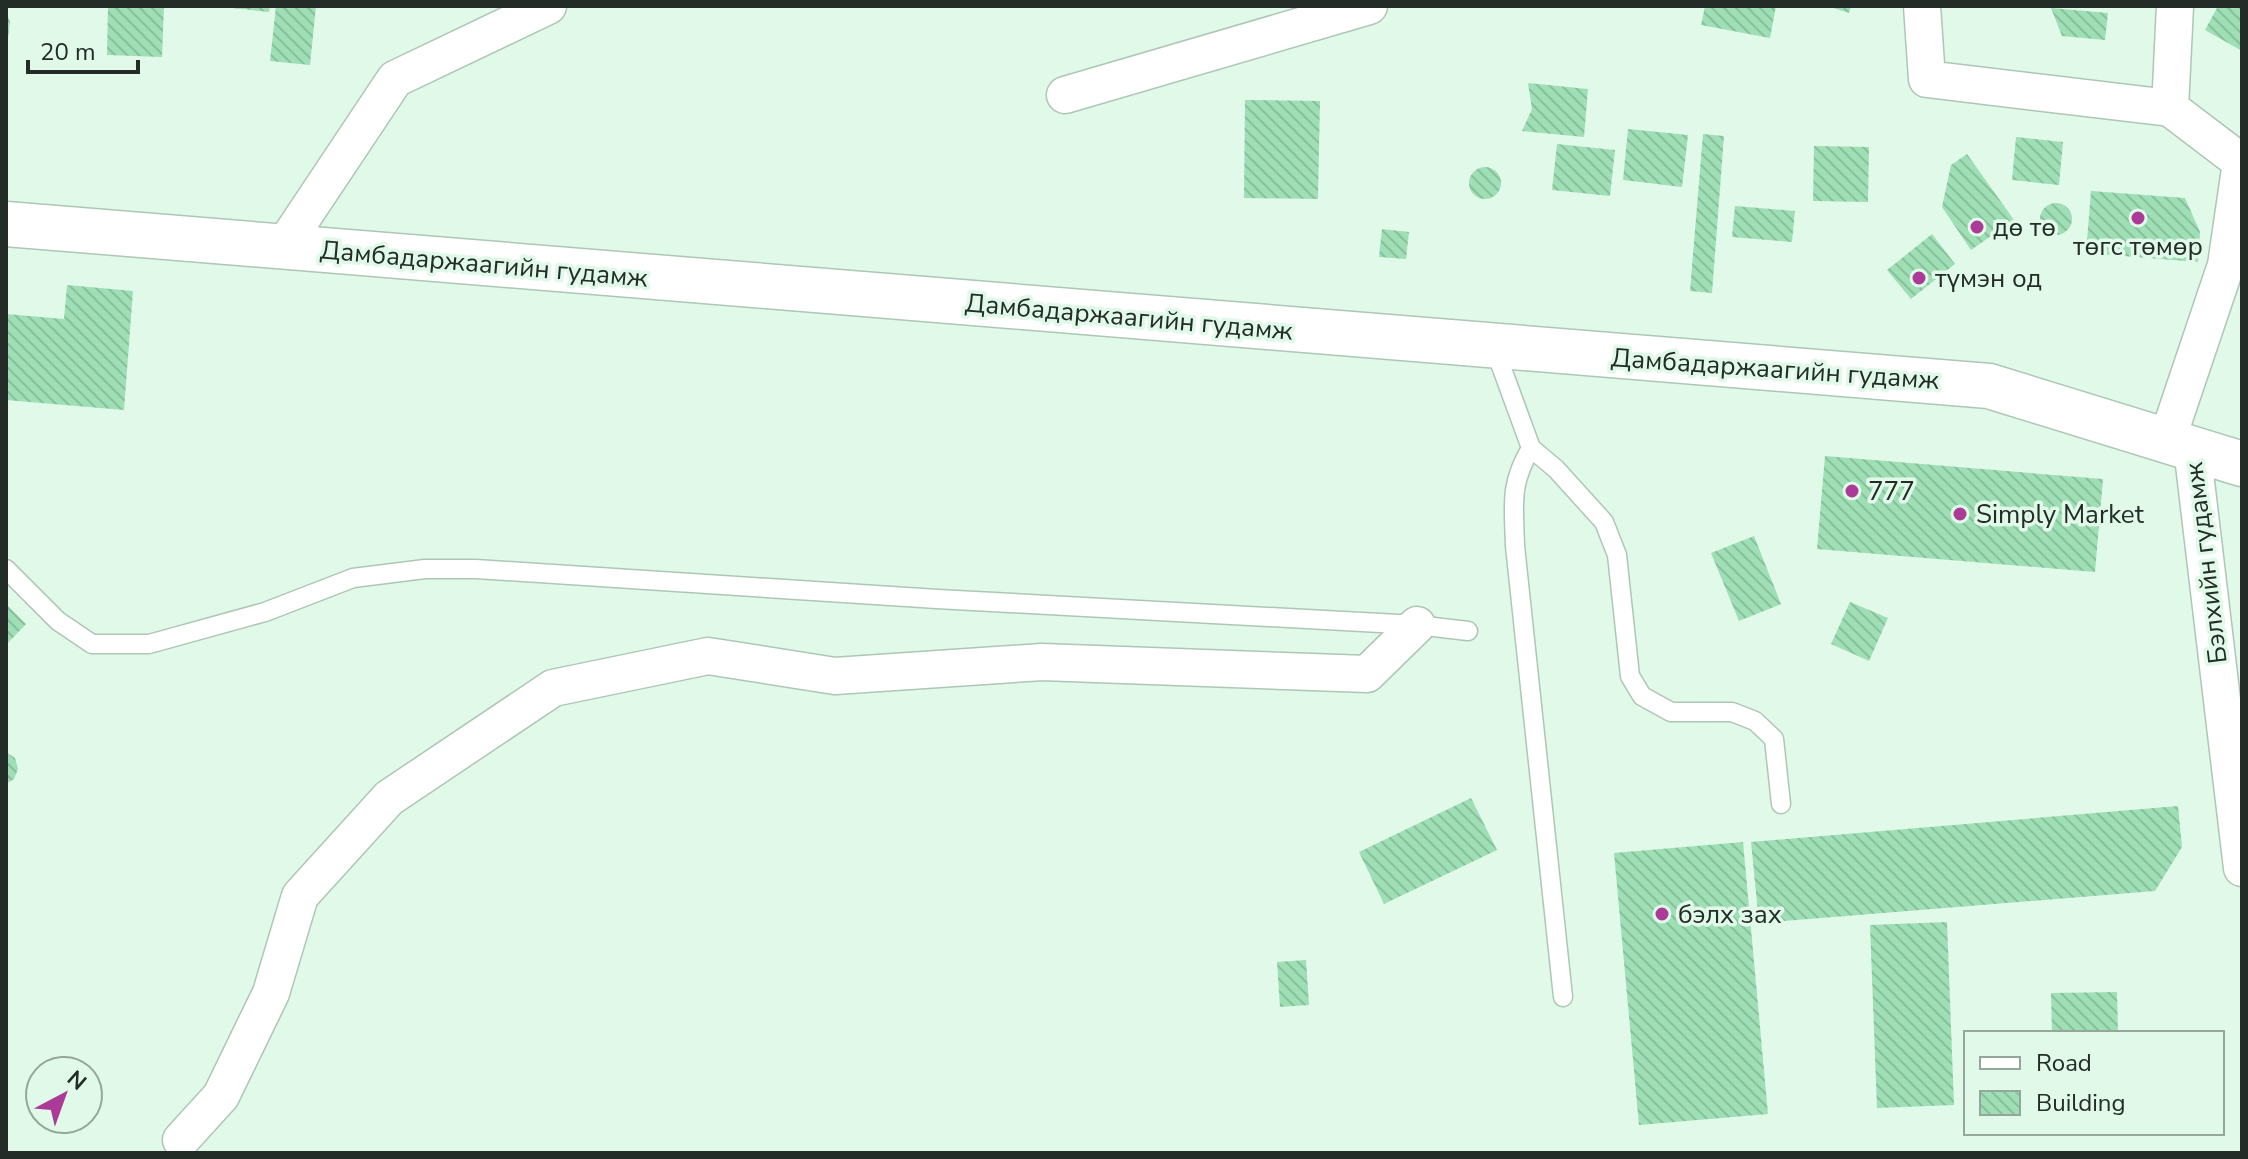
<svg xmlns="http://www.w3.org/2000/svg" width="2248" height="1159" font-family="'Nunito Sans',sans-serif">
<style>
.building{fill:url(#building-back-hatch)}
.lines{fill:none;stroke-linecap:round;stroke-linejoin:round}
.lane-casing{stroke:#aec6b6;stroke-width:21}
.street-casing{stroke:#aec6b6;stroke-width:39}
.secondary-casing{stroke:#aec6b6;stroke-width:47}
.lane{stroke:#fff;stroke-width:18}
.street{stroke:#fff;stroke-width:36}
.secondary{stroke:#fff;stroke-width:44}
.poi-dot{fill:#ac3b97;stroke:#e0f9e8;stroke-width:3}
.labels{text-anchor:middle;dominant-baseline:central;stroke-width:7;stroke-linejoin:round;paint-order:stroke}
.poi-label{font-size:26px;fill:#232c26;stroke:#e0f9e8;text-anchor:start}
.street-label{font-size:26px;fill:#232c26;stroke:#e0f9e8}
</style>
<defs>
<pattern id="building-back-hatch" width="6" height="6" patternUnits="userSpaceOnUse" patternTransform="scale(2)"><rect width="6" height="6" fill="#9fdfb6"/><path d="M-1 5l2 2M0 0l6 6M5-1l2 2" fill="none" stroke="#89c09c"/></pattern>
</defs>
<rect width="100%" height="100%" fill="#e0f9e8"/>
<g class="building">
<polygon points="108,6 164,6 162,57 107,55"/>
<polygon points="232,6 270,6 269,12 232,8"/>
<polygon points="276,6 316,6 310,65 270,61"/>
<polygon points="1705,6 1776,6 1770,38 1701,25"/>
<polygon points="1827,6 1851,6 1849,13"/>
<polygon points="2218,6 2242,6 2242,51 2205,30"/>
<polygon points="2051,8 2108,13 2105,40 2062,36"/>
<polygon points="6,11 10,22 8,39 6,39"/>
<polygon points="1528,83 1588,89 1584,137 1522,131 1532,109"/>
<polygon points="1245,100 1320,101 1318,199 1244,198"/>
<polygon points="1628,129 1688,135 1682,187 1623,180"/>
<polygon points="1703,134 1724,136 1712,293 1690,291"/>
<polygon points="2016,137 2063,142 2059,185 2012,180"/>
<polygon points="1557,144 1615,150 1610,196 1552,190"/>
<polygon points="1814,146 1869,147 1868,202 1813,201"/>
<polygon points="1967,154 2014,220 1971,250 1942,207 1951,165"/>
<circle cx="1485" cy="183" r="16"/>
<polygon points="2091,191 2185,198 2200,232 2198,262 2086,253"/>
<circle cx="2056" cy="219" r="16"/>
<polygon points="1735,206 1795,211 1792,242 1732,237"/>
<polygon points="1382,229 1409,232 1406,259 1379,257"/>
<polygon points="1932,234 1955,264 1911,299 1887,270"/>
<polygon points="67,285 133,291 124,410 6,400 6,314 64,319"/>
<polygon points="1825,456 2103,479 2095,572 1817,549"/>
<polygon points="1754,536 1781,604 1739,621 1711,553"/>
<polygon points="1850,602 1888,618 1869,661 1831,644"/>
<polygon points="6,604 26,624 6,645"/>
<polygon points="6,752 15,758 18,769 14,779 6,784"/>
<polygon points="1471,798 1497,850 1384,904 1359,852"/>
<polygon points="2178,806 2182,847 2155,891 1759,923 1751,842"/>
<polygon points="1743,842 1768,1114 1639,1125 1614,853"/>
<polygon points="1947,922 1954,1105 1877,1108 1870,925"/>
<polygon points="1306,960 1309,1005 1280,1007 1277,962"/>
<polygon points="2117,992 2118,1033 2052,1033 2051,993"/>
</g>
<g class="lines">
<defs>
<g id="lane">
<polyline points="1494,347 1531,448 1556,469 1604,522 1617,555 1630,676 1642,696 1671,712 1732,712 1755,721 1774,739 1781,804"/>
<path d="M1531 448C1509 485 1514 505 1515 546L1563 997"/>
<polyline points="6,569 58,621 92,644 149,644 265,612 353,578 425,569 476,569 937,599 1417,625 1468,631"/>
</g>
<g id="street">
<polyline points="1922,6 1927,79 2170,108"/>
<polyline points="1065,95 1369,6"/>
<polyline points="283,247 395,79 548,6"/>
<polyline points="2167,440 2226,265 2241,162 2170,108 2175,6"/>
<polyline points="2192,448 2242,868"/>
<polyline points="181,1140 221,1096 271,993 300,896 389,798 553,688 708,656 835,676 1042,662 1367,674 1417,625"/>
</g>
<polyline id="secondary" points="6,224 1989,386 2242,464"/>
</defs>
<use href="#lane" class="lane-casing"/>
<use href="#street" class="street-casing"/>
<use href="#secondary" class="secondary-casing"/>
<use href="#lane" class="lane"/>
<use href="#street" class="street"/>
<use href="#secondary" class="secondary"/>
</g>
<g class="poi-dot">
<circle cx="2138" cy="218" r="8"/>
<circle cx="1977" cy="227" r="8"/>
<circle cx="1919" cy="278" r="8"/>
<circle cx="1852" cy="491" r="8"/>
<circle cx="1960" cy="514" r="8"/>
<circle cx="1662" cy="914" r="8"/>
</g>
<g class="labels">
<g class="poi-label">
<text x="1993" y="227">дө тө</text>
<text x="2138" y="246" text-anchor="middle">төгс төмөр</text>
<text x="1935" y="278">түмэн од</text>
<text x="1868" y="491">777</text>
<text x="1976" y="514">Simply Market</text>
<text x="1678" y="914">бэлх зах</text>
</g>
<g class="street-label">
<text transform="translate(484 264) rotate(5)">Дамбадаржаагийн гудамж</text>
<text transform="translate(1129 317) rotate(5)">Дамбадаржаагийн гудамж</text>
<text transform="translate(1775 369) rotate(4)">Дамбадаржаагийн гудамж</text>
<text transform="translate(2206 563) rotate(-97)">Бэлхийн гудамж</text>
</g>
</g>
<rect width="2248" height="1159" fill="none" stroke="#232c26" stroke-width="16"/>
<rect x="1964" y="1031" width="260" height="104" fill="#e0f9e8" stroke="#94a79a" stroke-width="2"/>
<rect x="1980" y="1057" width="40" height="12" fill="#ffffff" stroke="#94a79a" stroke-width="2"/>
<text x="2036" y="1071" font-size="24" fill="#232c26">Road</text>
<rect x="1980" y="1091" width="40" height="24" fill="url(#building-back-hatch)" stroke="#94a79a" stroke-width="2"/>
<text x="2036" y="1111" font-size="24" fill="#232c26">Building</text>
<g transform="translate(64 1095) rotate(41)"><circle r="38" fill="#e0f9e8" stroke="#94a79a" stroke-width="2"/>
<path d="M0-6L14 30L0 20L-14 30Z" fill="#ac3b97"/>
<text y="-12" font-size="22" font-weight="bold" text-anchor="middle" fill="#232c26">N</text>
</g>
<path d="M28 60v12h110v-12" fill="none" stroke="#232c26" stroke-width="4"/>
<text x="40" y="60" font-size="24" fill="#232c26" stroke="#e0f9e8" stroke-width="6" paint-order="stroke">20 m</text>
</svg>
